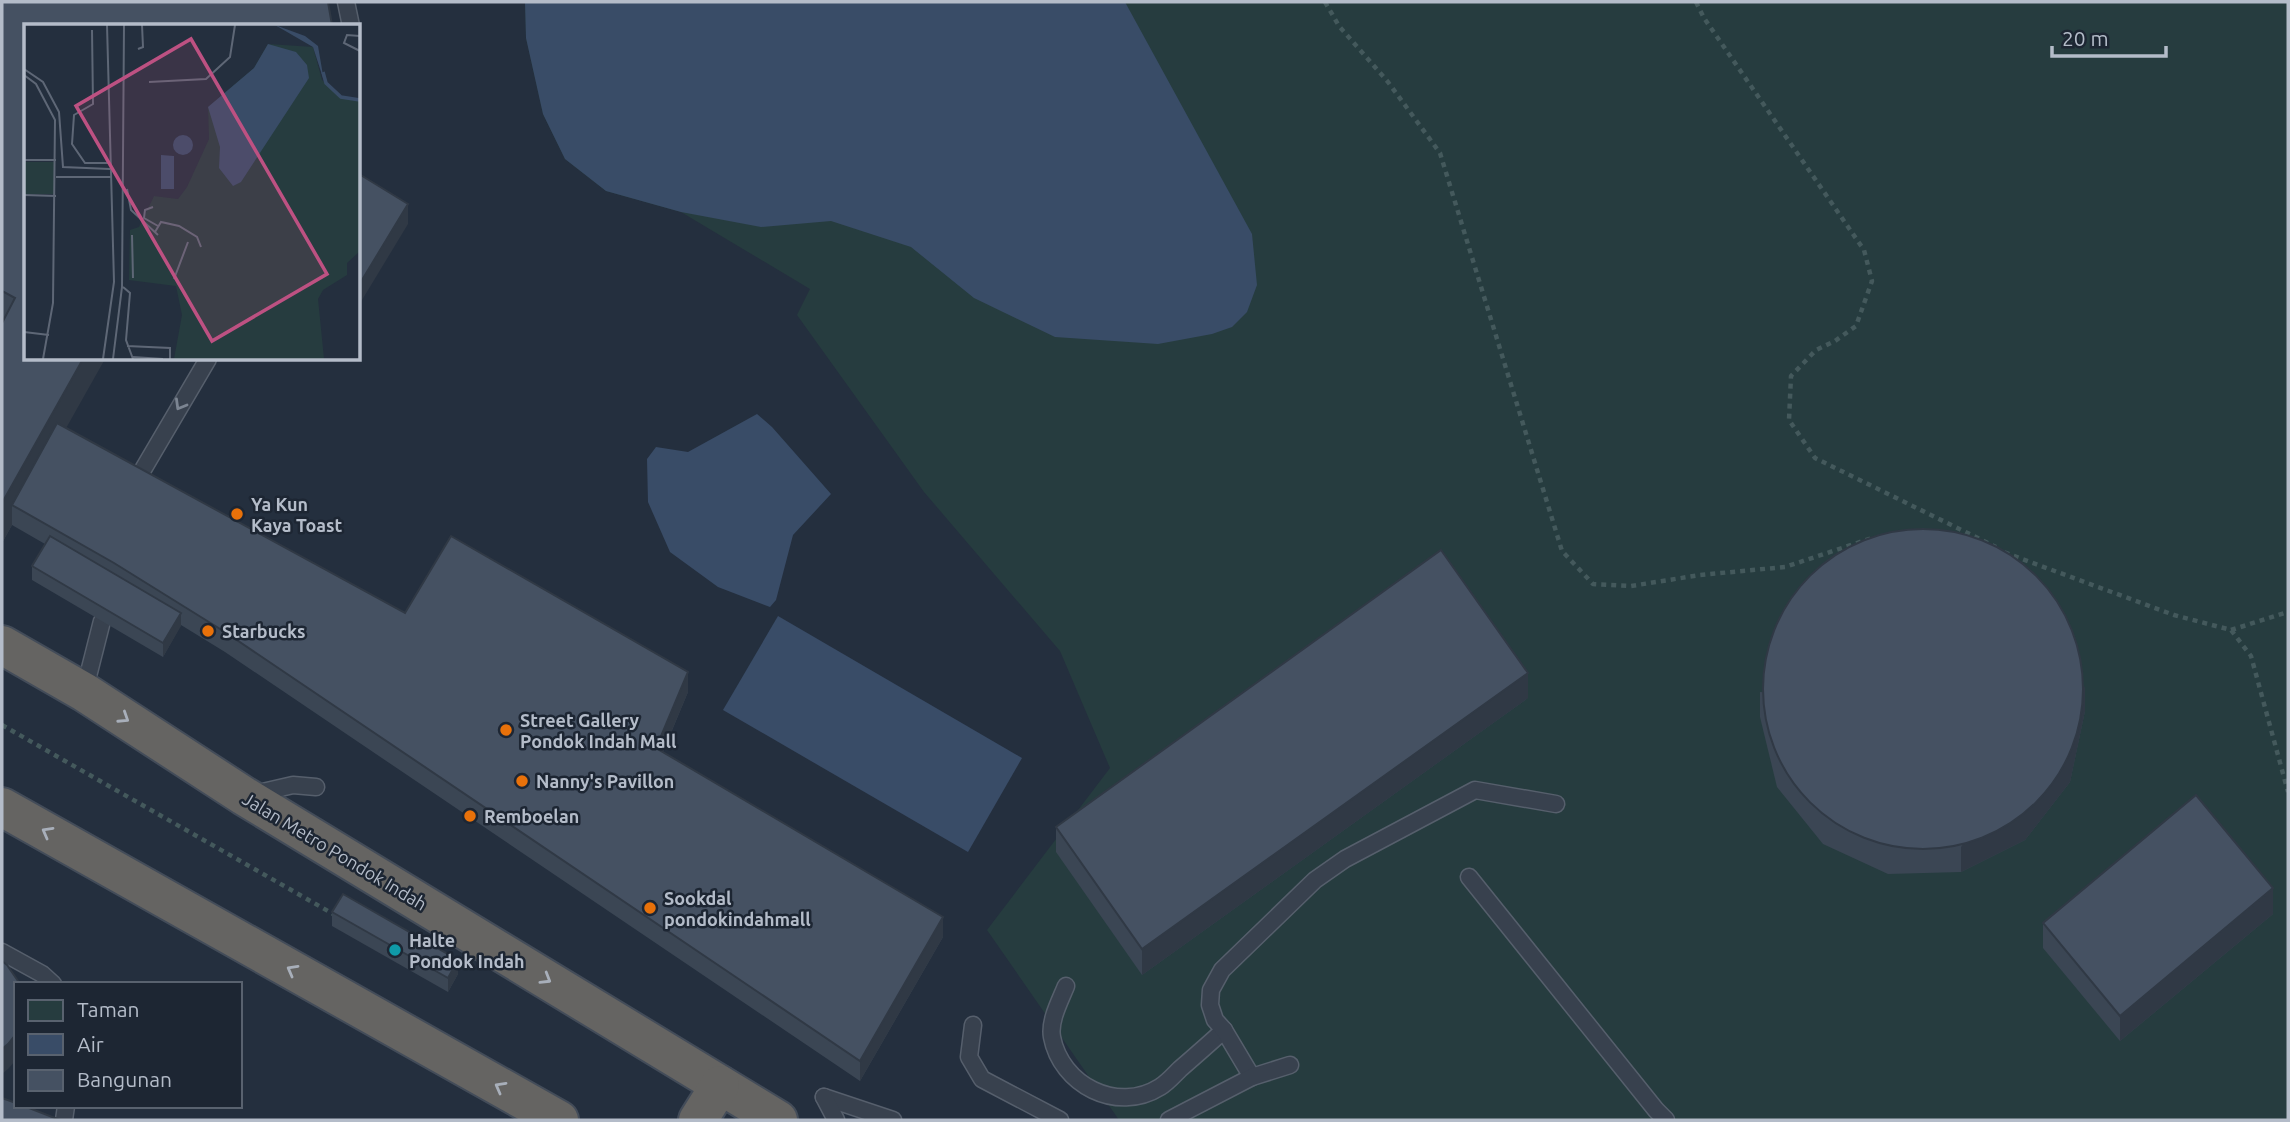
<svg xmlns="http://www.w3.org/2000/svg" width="2290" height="1122" font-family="Ubuntu,sans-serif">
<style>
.green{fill:#263c3f}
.water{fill:#394c67}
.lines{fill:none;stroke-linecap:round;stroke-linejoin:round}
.service-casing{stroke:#565f6c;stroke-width:19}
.trunk-casing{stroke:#434c59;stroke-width:42}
.path{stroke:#44595c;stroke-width:4.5;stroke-dasharray:5 5;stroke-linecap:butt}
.service{stroke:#38414e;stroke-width:16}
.trunk{stroke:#656462;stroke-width:38}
.wall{fill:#3b4654}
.shaded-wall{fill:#303945}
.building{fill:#455162;stroke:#303945;stroke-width:2}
.oneway{stroke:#7c8592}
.oneway2{stroke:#a8afba}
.food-dot{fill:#e8710a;stroke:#1d2633;stroke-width:2.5}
.culture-dot{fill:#0f9aa8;stroke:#1d2633;stroke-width:2.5}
.labels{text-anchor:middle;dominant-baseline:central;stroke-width:5;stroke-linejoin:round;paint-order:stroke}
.poi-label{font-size:18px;font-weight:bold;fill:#b4bcc9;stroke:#1d2633;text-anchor:start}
.street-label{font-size:18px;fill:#b4bcc9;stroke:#1d2633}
.inset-river{fill:none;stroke:#394c67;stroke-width:3.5}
.inset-road{fill:none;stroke:#5e6776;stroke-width:2}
.view{fill:#bd5182;fill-opacity:0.15;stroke:#bd5182;stroke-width:3.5}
.inset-edge{fill:none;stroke:#b4bcc9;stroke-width:3.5}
</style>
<rect width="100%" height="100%" fill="#242f3e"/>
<polygon class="green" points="525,2 2288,2 2288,1120 1119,1120 987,930 1110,768 1060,651 924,492 797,315 810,289 681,212 606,191 565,159 543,114 526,38"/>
<g class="water">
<polygon points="525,2 1125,2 1252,234 1257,285 1247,312 1232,327 1212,334 1158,344 1055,337 974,298 911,247 831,221 761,227 681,212 606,191 565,159 543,114 526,38"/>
<polygon points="757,414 772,427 831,494 793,535 776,600 770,607 718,587 670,552 648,502 647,459 656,447 688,452"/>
<polygon points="778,616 1022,758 968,852 723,710"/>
</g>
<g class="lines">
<defs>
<g id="service">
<polyline points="346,2 351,26"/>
<polyline points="135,487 138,478 208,359"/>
<polyline points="84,692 102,621"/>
<polyline points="250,795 293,785 316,787"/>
<polyline points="1469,877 1656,1110 1666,1120"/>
<polyline points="2,952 42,974 53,984"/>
<path d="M1066 986C1060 1001 1049 1021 1052 1037 1061 1085 1117 1114 1160 1087 1167 1083 1174 1075 1180 1069 1195 1056 1210 1043 1224 1030"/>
<polyline points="973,1025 969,1057 982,1079 1060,1120"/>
<polyline points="1252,1077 1224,1030 1215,1020 1210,1005 1211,990 1222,970 1315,880 1345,859 1475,790 1556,804"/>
<polyline points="824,1097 893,1120"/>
<polyline points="824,1097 836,1120"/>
<polyline points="64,1120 66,1106"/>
<polyline points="1169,1120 1252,1077 1290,1065"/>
</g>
<g id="trunk">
<polyline points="2,645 84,692 244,796 778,1120"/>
<polyline points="2,807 559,1120"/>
<polyline points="698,1120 720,1085"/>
</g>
</defs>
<use href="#service" class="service-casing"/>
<use href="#trunk" class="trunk-casing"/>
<g class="path">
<polyline points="1325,2 1339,26 1388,82 1440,153 1562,551 1593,584 1631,586 1700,575 1785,567 1875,537"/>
<polyline points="1696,2 1704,18 1864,250 1872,281 1856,326 1835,341 1816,350 1791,376 1789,420 1815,458 1996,547"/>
<polyline points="1995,549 2174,615 2231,630 2251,656 2288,792"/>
<polyline points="2231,630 2288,612"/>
<polyline points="2,725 335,915"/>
</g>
<use href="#service" class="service"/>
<use href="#trunk" class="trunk"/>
</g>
<g class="wall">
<polygon points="2,2 26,26 66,428 405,613 688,692 663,752 943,937 860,1081 225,652 181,625 163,657 32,580 32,566 45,544 12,525 2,543"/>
<polygon points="1760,692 2085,711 2070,782 2025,840 1961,872 1888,874 1823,844 1777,787 1760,717"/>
<polygon points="1528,698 1142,975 1056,852 1056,827"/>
<polygon points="332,912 458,974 448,992 332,926"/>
<polygon points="2273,914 2120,1041 2043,948 2043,923"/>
</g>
<g class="shaded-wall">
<polygon points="408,204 408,224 359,305 359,285"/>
<polygon points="83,359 105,359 20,510 12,505 12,525 2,543 2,503"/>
<polygon points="181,613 181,626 163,657 163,643"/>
<polygon points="688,672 688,692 656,768 656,748"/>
<polygon points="1528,673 1528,698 1142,975 1142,949"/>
<polygon points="2085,686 2085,711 2070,782 2025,840 1961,872 1961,847"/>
<polygon points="2273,888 2273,914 2120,1041 2120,1016"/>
<polygon points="943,917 943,937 860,1081 860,1061"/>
<polygon points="458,960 458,974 448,992 448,978"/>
<polygon points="16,1034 16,1060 8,1069 2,1074 2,1049"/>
</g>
<g class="building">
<polygon points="2,2 328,2 332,25 332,26 26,26 26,359 83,359 2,503 2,323 15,298 2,291"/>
<polygon points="359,174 408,204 359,285"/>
<polygon points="57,423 405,613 451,536 688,672 656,748 943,917 860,1061 225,632 114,563 12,505"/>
<circle cx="1923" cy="689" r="160"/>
<polygon points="50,536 181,613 163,643 32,566"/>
<polygon points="1441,550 1528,673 1142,949 1056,827"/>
<polygon points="2196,795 2273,888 2120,1016 2043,923"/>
<polygon points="343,894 458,960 448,978 332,912"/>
<polygon points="2,961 7,965 18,981 18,984 16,984 16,1034 8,1044 2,1049"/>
<polygon points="2,1098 16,1103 16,1106 24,1106 60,1120 2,1120"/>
</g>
<defs><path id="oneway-chevron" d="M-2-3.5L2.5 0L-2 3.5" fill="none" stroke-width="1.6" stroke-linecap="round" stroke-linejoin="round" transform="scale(1.75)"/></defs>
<use class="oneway" href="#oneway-chevron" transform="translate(180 405) rotate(120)"/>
<g class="oneway2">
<use href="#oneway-chevron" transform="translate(124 718) rotate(33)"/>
<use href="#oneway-chevron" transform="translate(47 832) rotate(-151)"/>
<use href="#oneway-chevron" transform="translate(292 970) rotate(-151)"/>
<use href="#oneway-chevron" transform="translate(546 979) rotate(31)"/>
<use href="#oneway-chevron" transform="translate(500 1087) rotate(-151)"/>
</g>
<g class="food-dot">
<circle cx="237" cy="514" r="7"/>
<circle cx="208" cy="631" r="7"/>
<circle cx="506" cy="730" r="7"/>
<circle cx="522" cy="781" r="7"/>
<circle cx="470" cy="816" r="7"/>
<circle cx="650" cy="908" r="7"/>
</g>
<circle class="culture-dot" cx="395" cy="950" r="7"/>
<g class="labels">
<g class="poi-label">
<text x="251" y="504">Ya Kun<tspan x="251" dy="21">Kaya Toast</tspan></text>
<text x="222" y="631">Starbucks</text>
<text x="520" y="720">Street Gallery<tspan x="520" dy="21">Pondok Indah Mall</tspan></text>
<text x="536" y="781">Nanny's Pavillon</text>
<text x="484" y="816">Remboelan</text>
<text x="664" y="898">Sookdal<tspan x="664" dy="21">pondokindahmall</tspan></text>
<text x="409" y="940">Halte<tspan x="409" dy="21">Pondok Indah</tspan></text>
</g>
<g class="street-label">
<text transform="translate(335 851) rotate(31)">Jalan Metro Pondok Indah</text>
</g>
</g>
<g transform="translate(24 24)">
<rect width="336" height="336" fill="#242f3e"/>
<path d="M244 20 289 23 298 56 317 73 336 76 335 228 323 239V251L299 266 294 275 300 335H150L158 291 152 262 105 256 106 206 115 203 130 172 154 175 163 163 185 115 184 83 230 44ZM0 138H30V170H0Z" fill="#263c3f"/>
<path d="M251 1 281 12 294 22 300 57 289 23ZM244 20 272 28 283 41 285 54 217 158 209 162 195 144 196 123 184 83 230 44ZM149 121a10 10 0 1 1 20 0a10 10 0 1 1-20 0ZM137 131 150 132V165H137Z" fill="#394c67"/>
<path class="inset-river" d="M299 48 302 59 317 73 336 76"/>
<path class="inset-road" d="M68 6 69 80 50 91 48 120 61 139H85M336 12 323 11 320 19 336 27M114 25 119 23 118 1M0 45 19 58 35 88 39 143 86 145M0 51 12 60 31 96 29 279 19 335M125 58 182 55 206 33 211 1M0 136H32M32 153H87M103 165 107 186 134 211M0 171 32 172M129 183 121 186 120 194 134 202M131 208 137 198 155 202 173 213 177 223M108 211 109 254M150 255 164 218M99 263 106 269 102 316 109 335M0 308 25 311M103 322 146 324V335M109 333 139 335M79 335 90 258 83 1M89 335 98 263 100 1"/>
<path class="view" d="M167 15 303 250 188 317 52 82Z"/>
<rect width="336" height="336" class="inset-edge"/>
</g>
<rect width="2290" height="1122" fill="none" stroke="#b4bcc9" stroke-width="7"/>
<rect x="14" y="982" width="228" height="126" fill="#1d2633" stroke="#59626f" stroke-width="2"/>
<rect x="28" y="1000" width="35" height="21" fill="#263c3f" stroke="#59626f" stroke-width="2"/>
<text x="77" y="1017" font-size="21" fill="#b4bcc9">Taman</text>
<rect x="28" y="1034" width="35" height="21" fill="#394c67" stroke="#59626f" stroke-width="2"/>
<text x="77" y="1052" font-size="21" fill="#b4bcc9">Air</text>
<rect x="28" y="1070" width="35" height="21" fill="#455162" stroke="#59626f" stroke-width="2"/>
<text x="77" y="1087" font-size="21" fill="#b4bcc9">Bangunan</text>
<path d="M2052 46v10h114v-10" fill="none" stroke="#b4bcc9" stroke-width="3.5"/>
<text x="2062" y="46" font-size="21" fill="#b4bcc9" stroke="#1d2633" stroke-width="5" paint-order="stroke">20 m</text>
</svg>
